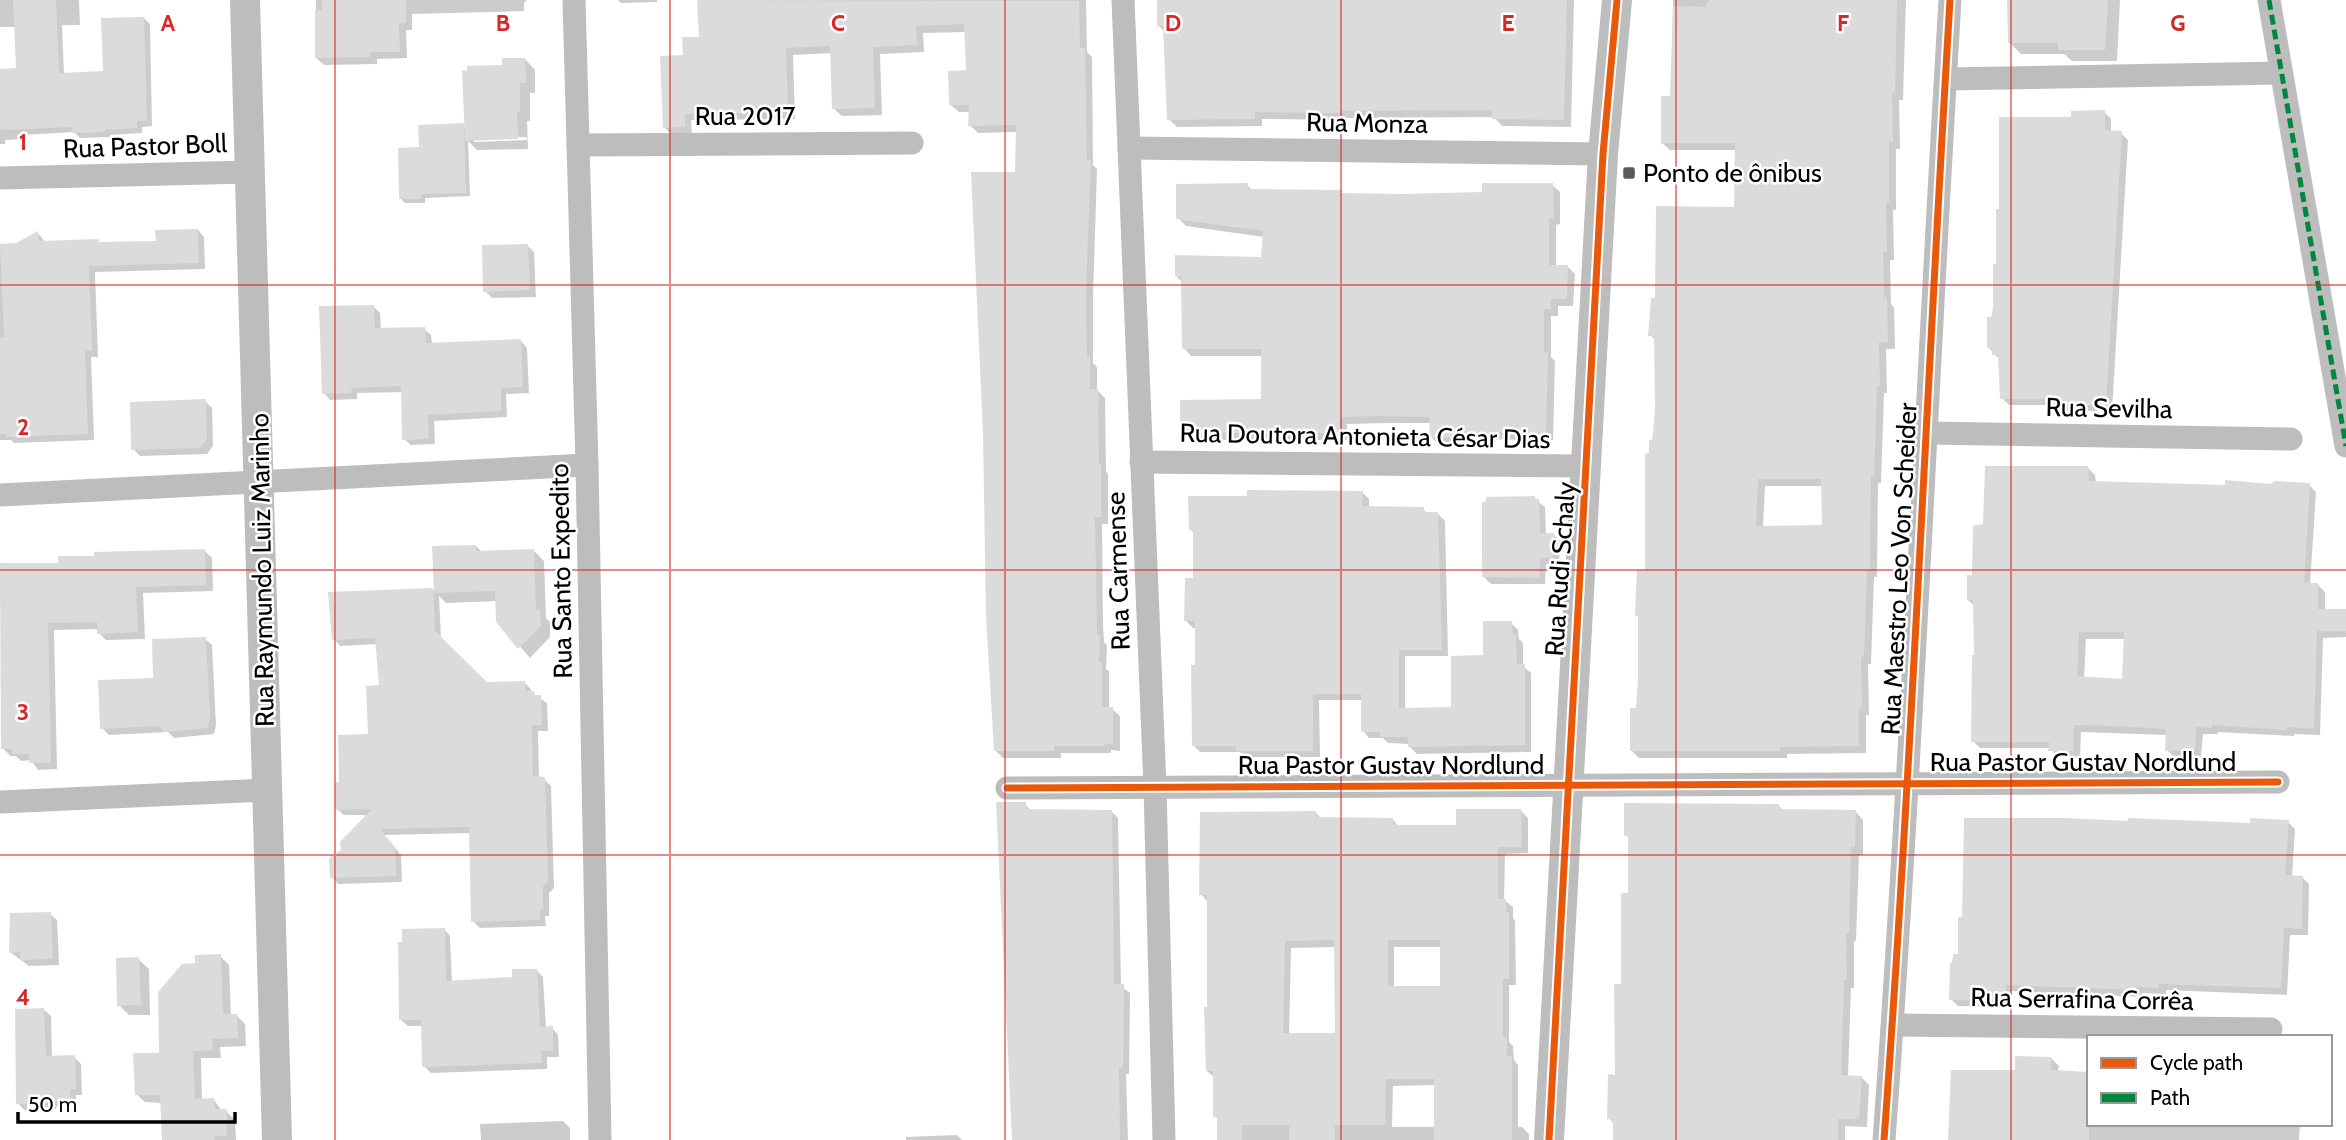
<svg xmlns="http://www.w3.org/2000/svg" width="2346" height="1140" font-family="Cabin,sans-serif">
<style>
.shadow{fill:#0003;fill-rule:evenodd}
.building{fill:#dbdbdb;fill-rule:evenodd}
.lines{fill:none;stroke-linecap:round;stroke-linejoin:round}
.minor{stroke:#bdbdbd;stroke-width:23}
.tertiary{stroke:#bdbdbd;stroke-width:30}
.quiet{stroke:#00873e;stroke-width:5;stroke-dasharray:10 5;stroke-linecap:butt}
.cycleway-casing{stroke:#fff;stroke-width:11}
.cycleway{stroke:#e8590c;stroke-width:7}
.grid{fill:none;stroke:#d62828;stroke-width:2;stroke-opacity:0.55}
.poi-dot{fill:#595959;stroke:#fff;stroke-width:2.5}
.labels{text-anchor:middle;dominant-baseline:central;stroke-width:5;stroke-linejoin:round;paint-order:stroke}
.street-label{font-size:26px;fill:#000;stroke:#fff}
.poi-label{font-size:26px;fill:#000;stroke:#fff;text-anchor:start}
.grid-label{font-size:23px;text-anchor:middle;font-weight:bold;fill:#d62828;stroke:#fff;stroke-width:5;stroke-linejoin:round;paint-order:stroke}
</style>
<rect width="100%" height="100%" fill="#fff"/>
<g class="shadow">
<polygon points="0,0 79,0 80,25 62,25 64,74 105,72 144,18 150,24 152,126 142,127 142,133 110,135 110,137 80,138 74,132 23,135 23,139 5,140 5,144 0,144 0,71 17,70 16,27 0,27"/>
<polygon points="316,0 527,0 524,3 524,11 412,14 412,30 406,30 407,58 377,59 377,64 324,65 316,58"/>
<polygon points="618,0 657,0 657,2 621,3"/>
<polygon points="699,0 1086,0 1087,52 1092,57 1093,165 1097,169 1093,299 1093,363 1097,367 1097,390 1105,398 1106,471 1108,474 1108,524 1102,524 1103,623 1104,642 1107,645 1106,669 1109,671 1109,708 1112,709 1120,716 1120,751 1111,750 1111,753 1061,753 1061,758 1003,758 995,750 1017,132 978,133 970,125 970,112 959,112 951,105 968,72 966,32 923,33 924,52 880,54 882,115 842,116 834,109 832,53 793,55 795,119 691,120 692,134 672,135 664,127 685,57 701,38"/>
<polygon points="1159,0 1574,0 1571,127 1502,126 1494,117 1347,118 1347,120 1262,119 1262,126 1177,127 1169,119 1165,32 1159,26"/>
<path d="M1673 0H1906L1903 100H1899L1900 149H1896V210H1893L1894 260H1890L1891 304 1894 307 1895 349H1886L1887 393H1884L1881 483H1878L1877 577H1874L1871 664H1868L1869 715H1866V753L1787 754V758H1639L1631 750 1638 709 1640 618 1637 615 1647 571 1651 455 1655 434 1656 340 1650 335 1657 300 1735 208 1736 150H1670L1662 143 1672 98ZM1765 486H1823L1824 527 1763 528Z"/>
<polygon points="2013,0 2120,0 2117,61 2072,61 2064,54 2021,54 2009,42"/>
<path d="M525 59 535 70V93H530V121H527L528 149 477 150 468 141 470 196 425 198V203H405L401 199 421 148 463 125 466 128 504 67ZM527 137V140L474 142V138Z"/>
<polygon points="2104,112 2111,119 2111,132 2121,133 2128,140 2112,411 2056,411 2050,405 2009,405 2002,398 2000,360 1988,347 1998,266 2073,119"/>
<polygon points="1247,185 1253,191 1341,192 1345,195 1484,193 1552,185 1560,192 1560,224 1556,225 1556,266 1568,267 1575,274 1573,306 1558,306 1558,316 1551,316 1551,357 1555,361 1553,440 1473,439 1473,445 1438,445 1431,437 1431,423 1388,423 1347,424 1347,440 1190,440 1182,432 1263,401 1262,356 1191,356 1184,348 1183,283 1177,277 1263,259 1264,237 1186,226 1178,218"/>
<polygon points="198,230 204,237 205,269 95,272 98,357 91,357 94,440 14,443 11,440 0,440 0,245 16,245 38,233 45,242 158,242"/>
<polygon points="528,246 534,252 536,297 492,298 485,291"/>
<polygon points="374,307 380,313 381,330 424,329 431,335 432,344 521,341 527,348 529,393 506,394 507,417 434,421 435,444 411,445 404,439 403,392 357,393 357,399 330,400 324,393"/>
<polygon points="205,401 212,408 213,446 207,454 140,456 133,449"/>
<path d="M2088 468 2095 475 2096 483 2227 487 2309 485 2316 492 2310 585H2318L2325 592V610L2346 611V637L2323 638 2320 735 2294 734V736L2218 732V734H2203L2201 757H2174L2167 750 2168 735 2081 732 2080 757H2057L2050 748H1980L1973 741 1976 657 1975 606 1968 600 1985 525ZM2086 639H2125L2124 681 2084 678Z"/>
<polygon points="1362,492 1369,499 1369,508 1423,509 1428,514 1438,514 1445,521 1448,656 1405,656 1405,710 1453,709 1485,657 1511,623 1518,630 1519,639 1523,643 1523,666 1531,673 1531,752 1417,754 1410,747 1410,744 1388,743 1383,738 1369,738 1363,731 1363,700 1319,700 1320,757 1245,757 1240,752 1200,752 1193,745 1197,628 1193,628 1186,621 1195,579 1194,533 1190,529 1248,498"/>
<polygon points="1537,501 1545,507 1546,535 1554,535 1560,541 1559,564 1546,564 1545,584 1491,584 1484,577"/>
<polygon points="476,546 482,552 533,550 544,561 546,618 550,622 550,637 530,658 498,621 497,601 446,603 439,596 441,639 486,683 525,683 531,689 531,693 547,703 548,731 538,731 539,778 544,779 551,786 554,888 549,893 549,916 545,916 546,926 480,928 473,921 471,833 384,835 401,855 402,882 338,884 332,877 342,851 369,815 344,815 337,809 340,784 370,736 381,687 378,644 340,646 334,639 433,590 436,593 434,548"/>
<polygon points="205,551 212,558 213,591 143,593 145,639 106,640 99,633 99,629 54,630 57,769 38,770 31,760 21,761 16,756 10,756 3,748 0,565 60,565"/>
<polygon points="205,639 212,645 216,725 214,734 174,738 168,732 109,735 102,728 155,680"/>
<polygon points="1025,804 1031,811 1111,811 1118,818 1121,986 1130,993 1129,1074 1126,1074 1128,1140 1013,1140"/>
<polygon points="1778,805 1783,811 1855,811 1863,820 1863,855 1859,855 1856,941 1854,941 1854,988 1851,988 1848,1077 1861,1077 1869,1085 1867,1127 1845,1126 1845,1140 1615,1140 1615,1125 1609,1118 1617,1076 1630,895 1630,839 1626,835"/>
<path d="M1521 811 1528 818V853L1505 854 1504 900 1513 907V918L1515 921 1516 985H1509V1042L1513 1046 1514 1060 1518 1065V1127H1522L1529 1134V1140H1218V1120L1215 1116V1078L1207 1071 1208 902 1201 894 1316 813 1322 819 1393 820 1399 827H1458ZM1336 947 1337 1034H1289L1291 948ZM1394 947H1442V988H1394ZM1436 1085V1127H1392L1393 1086Z"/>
<polygon points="2288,822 2295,829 2292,877 2302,877 2309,884 2308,935 2290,935 2287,995 2166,990 2166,994 2142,993 2142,997 2012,991 2012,1007 1958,1006 1951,999 2252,824"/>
<polygon points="50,914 57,920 59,965 29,966 10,952"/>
<polygon points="444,929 450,936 452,982 514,979 537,971 543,977 546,1028 552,1028 558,1035 559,1057 547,1057 547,1069 431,1073 424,1066 423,1026 408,1026 401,1020"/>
<polygon points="220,956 229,965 231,1016 237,1016 245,1024 246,1046 220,1047 221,1058 201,1058 202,1100 214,1100 222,1111 226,1111 235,1120 236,1140 164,1140 162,1103 145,1102 136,1094 161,1054 197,965"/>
<polygon points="138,959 149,969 150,1015 129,1015 119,1005"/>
<polygon points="44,1010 51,1016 52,1057 74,1057 81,1064 82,1095 76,1095 76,1106 56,1107 56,1109 24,1110 18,1103"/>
<polygon points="2051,1058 2059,1066 2058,1072 2089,1124 2300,1124 2299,1140 1950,1140 2017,1072"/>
<polygon points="563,1121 570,1128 570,1140 481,1140 480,1124"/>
<polygon points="957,1135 962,1140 906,1140 906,1137"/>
</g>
<g class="building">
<polygon points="13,0 56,0 59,73 103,71 101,18 144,17 147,121 137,121 137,128 105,130 105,132 72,133 72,127 0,130 0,69 16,68"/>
<polygon points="322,0 406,0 406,23 399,24 400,52 370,52 370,57 315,58 315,10 322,10"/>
<polygon points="697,0 1079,1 1080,48 1085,48 1087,160 1091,160 1086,291 1087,358 1090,357 1090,389 1098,389 1099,464 1101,464 1101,517 1095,517 1097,635 1100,635 1099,662 1102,662 1102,707 1113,707 1113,744 1104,744 1104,746 1054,746 1054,751 994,751 986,616 983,433 971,172 1015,172 1016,125 968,126 969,105 949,105 948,71 966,70 964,24 916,26 917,45 873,47 875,108 832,109 830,46 786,48 788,112 685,114 685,127 663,128 660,56 683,55 682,37 699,37"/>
<polygon points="1157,0 1567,0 1564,120 1492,119 1492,110 1340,111 1340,113 1255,112 1255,119 1167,120 1163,26 1157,26"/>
<path d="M1709 0H1897L1895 93H1892L1893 142H1889V203H1886L1887 252H1883L1884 297H1887L1888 342H1879L1880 386H1877L1874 476H1871L1870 570H1867L1864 657H1861L1862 707 1859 708V746L1780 747V751H1630V708H1636L1638 681V616H1635L1636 588 1637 570H1645V454L1649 453V440H1652L1653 433 1655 409 1654 336H1648L1651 298H1655L1656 206 1734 207 1735 143H1661V96H1670L1673 6 1706 7V2L1709 3ZM1758 479H1821L1822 525 1756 526Z"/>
<polygon points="2007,0 2108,0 2105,50 2058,50 2058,43 2008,43"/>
<polygon points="502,58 525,58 526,83 520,83 520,111 517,112 518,139 465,141 462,70 467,71 467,66 502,65"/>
<polygon points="2105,110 2105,130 2122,131 2106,405 2047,405 2047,399 2000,399 1998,355 1992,355 1992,348 1987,348 1987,317 1991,317 1993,312 1993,264 1996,264 1996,209 1999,209 1999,117 2071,117 2071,111"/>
<polygon points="464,123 466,193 421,194 421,199 399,199 398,148 419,147 418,125"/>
<polygon points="1248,183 1248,189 1342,190 1342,193 1403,194 1482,192 1482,183 1553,183 1554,218 1549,218 1549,265 1568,265 1567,299 1551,299 1551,309 1544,309 1544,352 1548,352 1546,433 1466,432 1466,438 1429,438 1430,417 1379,416 1340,417 1340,433 1180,433 1180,400 1261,399 1261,349 1182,349 1181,277 1175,277 1175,255 1261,257 1263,231 1176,219 1176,184"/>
<polygon points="198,229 199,263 89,266 92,351 85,351 88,434 6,437 6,434 0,434 0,337 4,337 0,244 16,243 38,231 39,241 99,239 99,242 156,241 155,230"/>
<polygon points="528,244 530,290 483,292 482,245"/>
<polygon points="374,305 375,328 425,327 426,343 521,339 523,387 501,388 501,411 428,415 429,439 402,440 401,386 351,388 352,393 322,394 319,306"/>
<polygon points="206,399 207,439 200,448 131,450 130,402"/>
<path d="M1985 466H2088L2089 481 2225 485V480L2271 484 2275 481 2310 483 2304 583H2318V609H2346V631H2317L2314 729 2287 727V730L2212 725V728L2196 727 2195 750 2165 751 2166 729 2115 726 2074 725 2073 751H2048L2049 742H1971L1972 655H1974L1973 600H1967V575H1972L1973 526 1983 524ZM2079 632H2124L2122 679 2077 676Z"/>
<polygon points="1247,490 1363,491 1362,506 1424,507 1424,512 1438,512 1442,650 1399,650 1399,708 1451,707 1451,656 1483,655 1483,621 1512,621 1513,635 1516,635 1517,664 1525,664 1525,745 1408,747 1408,737 1380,737 1380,732 1361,732 1361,694 1313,694 1313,751 1236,751 1236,746 1192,746 1191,665 1195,665 1195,621 1184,621 1185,578 1193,578 1193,530 1189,530 1188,496 1247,496"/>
<polygon points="1535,496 1536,499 1539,499 1540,533 1554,533 1553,558 1540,558 1539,578 1482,577 1482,502 1486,502 1486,497"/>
<polygon points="476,545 476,551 534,549 536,610 540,610 541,626 518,649 496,622 495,591 434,593 432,546"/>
<polygon points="205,549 206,585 136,587 138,632 97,634 97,622 48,623 51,763 29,763 29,754 12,754 12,749 1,749 0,563 58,563 58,556 94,556 94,552"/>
<polygon points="433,588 435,631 487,682 525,681 525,691 534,691 535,695 541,695 542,725 532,725 533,776 545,777 546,812 548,881 543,886 543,909 540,910 540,920 471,922 469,827 380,829 395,847 396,876 330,878 329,858 341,850 340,842 372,809 335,810 335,782 339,782 338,735 368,734 366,686 379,685 375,638 332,640 328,592"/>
<polygon points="206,637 210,717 208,728 165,732 159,726 100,729 98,680 153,678 152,639"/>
<polygon points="996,802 1026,802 1026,809 1112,810 1114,984 1124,984 1123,1068 1119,1068 1120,1140 1012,1140"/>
<polygon points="1624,803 1779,804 1779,809 1856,810 1855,847 1851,847 1849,933 1846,934 1847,980 1844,980 1841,1075 1862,1076 1859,1119 1838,1119 1838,1140 1613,1140 1613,1119 1607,1119 1608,1074 1615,1075 1614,984 1621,984 1621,893 1628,893 1628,835 1624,836"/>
<path d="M1456 809H1521L1522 847H1498V899H1506V912H1509V979H1503V1037H1507V1056H1512V1140H1434V1079H1386L1385 1125H1335V1140H1289V1125H1242V1140H1217V1117H1213V1071H1206L1204 1007H1207V895H1199L1200 812 1316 811V817L1393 818V825H1456ZM1334 940 1335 1033H1283L1285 941ZM1388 940H1440V986H1388Z"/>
<polygon points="1964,818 2064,818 2128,821 2128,818 2250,823 2250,818 2289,820 2285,875 2303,876 2302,929 2284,928 2281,988 2159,984 2159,988 2136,987 2136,990 2006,985 2006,1001 1949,1000 1950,963 1952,963 1953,954 1958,954 1958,917 1962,917"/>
<polygon points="51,912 53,959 20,960 20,952 9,953 10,913"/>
<polygon points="445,928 446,981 512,977 512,969 537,969 540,1027 553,1026 553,1051 541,1051 542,1063 422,1067 421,1020 399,1020 398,942 402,942 402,929"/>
<polygon points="221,954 223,1014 237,1014 238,1038 212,1039 213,1050 193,1051 195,1099 214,1098 215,1109 227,1109 227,1136 214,1136 215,1140 162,1140 160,1095 135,1095 133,1053 159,1053 158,992 182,964 195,963 195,955"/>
<polygon points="139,957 141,1005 117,1006 116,958"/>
<polygon points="44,1008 46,1056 75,1055 76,1089 70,1089 70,1100 50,1101 50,1103 16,1104 15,1009"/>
<polygon points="2015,1056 2051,1057 2051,1070 2089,1072 2089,1140 1948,1140 1951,1070 2015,1070"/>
</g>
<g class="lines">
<g class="minor">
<polyline points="574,0 587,465 600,1140"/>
<polyline points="1123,0 1155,787 1164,1140"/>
<polyline points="2269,0 2346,446"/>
<polyline points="1946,79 2281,73"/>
<polyline points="578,145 912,143"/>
<polyline points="1129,148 1603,154"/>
<polyline points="0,178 250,172"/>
<polyline points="1926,433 2291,439"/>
<polyline points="1141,462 1588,466"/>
<polyline points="0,495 587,465"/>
<polyline points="1007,788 2278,782"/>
<polyline points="0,802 267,790"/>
<polyline points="1893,1025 2271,1029"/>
<path d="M1884 1140C1912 760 1927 380 1950 0"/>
</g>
<g class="tertiary">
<polyline points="245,0 277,1140"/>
<polyline points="1549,1140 1603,154 1617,0"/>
</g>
<polyline class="quiet" points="2269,0 2346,446"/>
<defs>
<g id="cycleway">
<polyline points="1007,788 2278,782"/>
<polyline points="1549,1140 1603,154 1617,0"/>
<path d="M1884 1140C1912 760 1927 380 1950 0"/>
</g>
</defs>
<use href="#cycleway" class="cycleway-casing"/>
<use href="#cycleway" class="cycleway"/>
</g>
<path class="grid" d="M335 0V1140M670 0V1140M1005 0V1140M1341 0V1140M1676 0V1140M2011 0V1140M0 285H2346M0 570H2346M0 855H2346"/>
<rect class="poi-dot" x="1622" y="166" width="14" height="14" rx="3.5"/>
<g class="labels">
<g class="street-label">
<text x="745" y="116">Rua 2017</text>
<text transform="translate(1367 123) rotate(1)">Rua Monza</text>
<text transform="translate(145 146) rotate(-2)">Rua Pastor Boll</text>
<text transform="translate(2109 408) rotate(1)">Rua Sevilha</text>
<text transform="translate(1365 436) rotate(1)">Rua Doutora Antonieta César Dias</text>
<text transform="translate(1560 569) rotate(-86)">Rua Rudi Schaly</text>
<text transform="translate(1899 569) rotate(-87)">Rua Maestro Leo Von Scheider</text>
<text transform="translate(262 570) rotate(-91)">Rua Raymundo Luiz Marinho</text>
<text transform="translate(561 571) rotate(-91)">Rua Santo Expedito</text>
<text transform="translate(1118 571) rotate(-92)">Rua Carmense</text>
<text x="2083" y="762">Rua Pastor Gustav Nordlund</text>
<text x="1391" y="765">Rua Pastor Gustav Nordlund</text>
<text transform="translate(2082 999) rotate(1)">Rua Serrafina Corrêa</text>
</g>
<g class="poi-label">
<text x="1643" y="173">Ponto de ônibus</text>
</g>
</g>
<g class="grid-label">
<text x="168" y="31">A</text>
<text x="503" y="31">B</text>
<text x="838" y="31">C</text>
<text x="1173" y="31">D</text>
<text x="1508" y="31">E</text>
<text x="1843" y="31">F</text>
<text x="2178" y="31">G</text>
<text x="23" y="150">1</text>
<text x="23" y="435">2</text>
<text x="23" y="720">3</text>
<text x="23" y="1005">4</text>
</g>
<rect x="2087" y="1035" width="245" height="91" fill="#ffffff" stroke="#999999" stroke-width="2"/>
<rect x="2101" y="1058" width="35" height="10" fill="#e8590c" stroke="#999999" stroke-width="2"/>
<text x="2150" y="1070" font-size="21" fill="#000000">Cycle path</text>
<rect x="2101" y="1093" width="35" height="10" fill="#00873e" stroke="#999999" stroke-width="2"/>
<text x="2150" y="1105" font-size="21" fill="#000000">Path</text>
<path d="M18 1112v10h217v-10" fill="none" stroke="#000000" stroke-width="3.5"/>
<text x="28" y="1112" font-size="21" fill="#000000" stroke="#ffffff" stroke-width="5" paint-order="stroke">50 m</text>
</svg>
